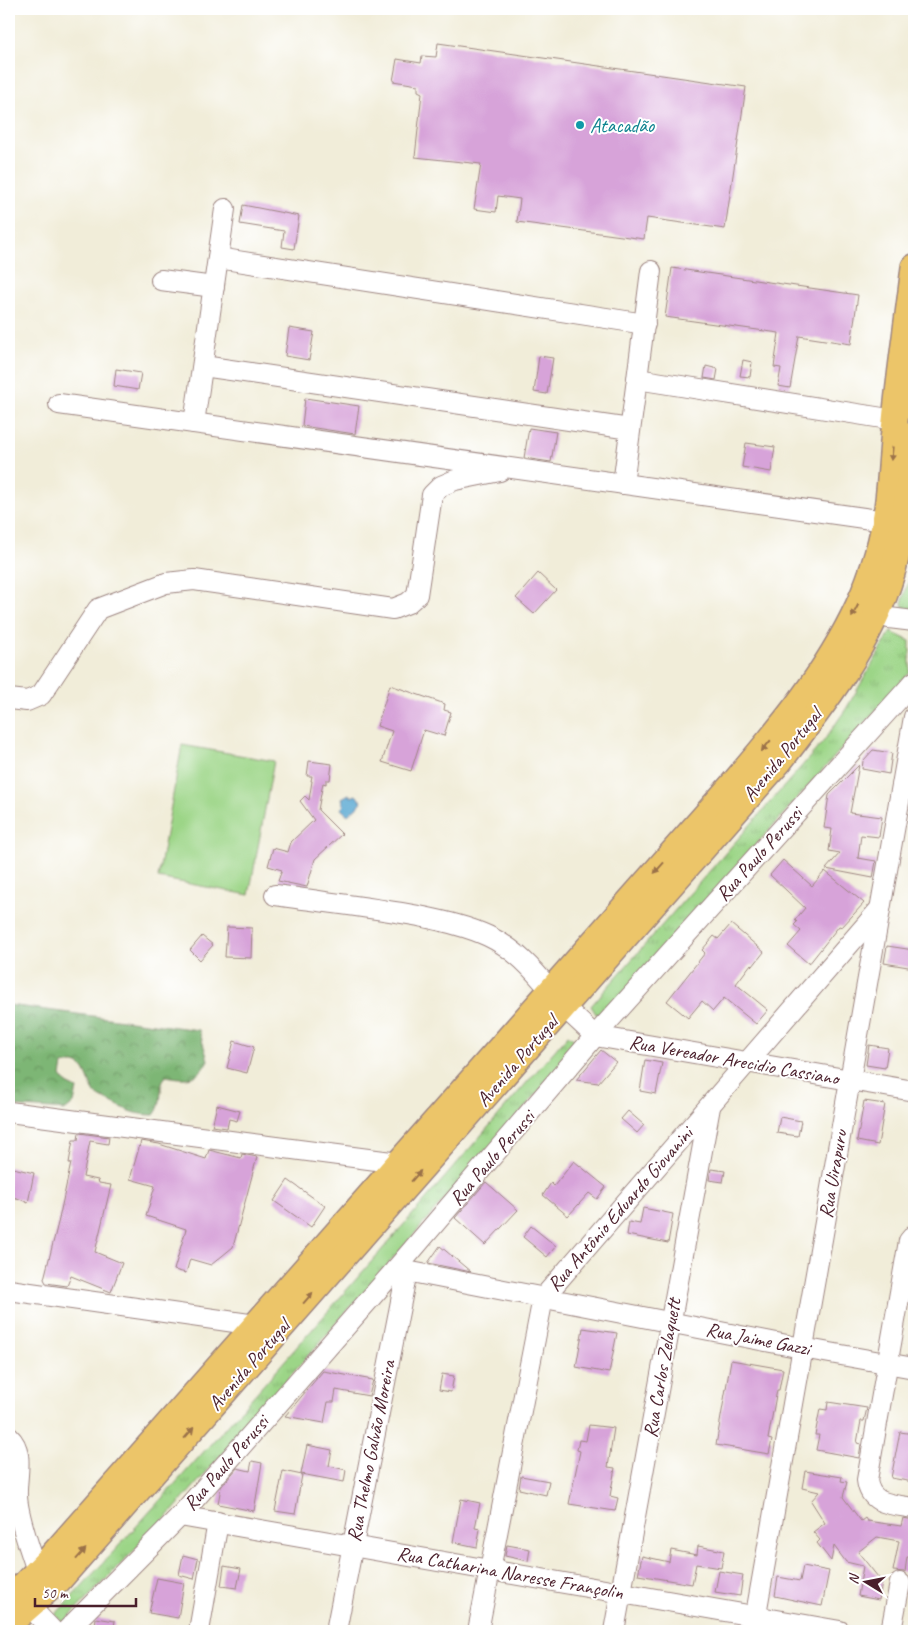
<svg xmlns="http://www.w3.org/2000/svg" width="923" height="1640" font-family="Caveat,sans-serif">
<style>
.grass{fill:url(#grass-tufts);stroke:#737a59}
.forest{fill:url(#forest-crowns);stroke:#646a50}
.garden{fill:#9cd587;stroke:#737a59}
.water{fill:#58a8d2;stroke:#51647e}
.building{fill:#d7a3d9}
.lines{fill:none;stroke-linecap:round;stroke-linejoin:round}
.minor-casing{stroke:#9e8682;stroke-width:22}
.major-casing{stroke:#9e8682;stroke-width:28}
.minor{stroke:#fff;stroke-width:20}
.major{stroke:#ecc569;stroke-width:25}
.oneway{fill:#9b724a}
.culture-dot{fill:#0f9aa8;stroke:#fff;stroke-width:2}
.labels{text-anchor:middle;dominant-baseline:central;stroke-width:4;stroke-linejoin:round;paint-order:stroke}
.culture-label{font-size:20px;fill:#0d838f;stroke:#fff;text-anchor:start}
.street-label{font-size:20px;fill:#4a1f2b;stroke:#fff}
</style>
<defs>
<pattern id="grass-tufts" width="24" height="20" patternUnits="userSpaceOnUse" patternTransform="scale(1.25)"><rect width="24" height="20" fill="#9cd587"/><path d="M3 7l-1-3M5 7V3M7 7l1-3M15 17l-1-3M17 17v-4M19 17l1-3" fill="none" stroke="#88b675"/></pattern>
<pattern id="forest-crowns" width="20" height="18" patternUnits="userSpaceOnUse" patternTransform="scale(1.25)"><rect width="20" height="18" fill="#7db674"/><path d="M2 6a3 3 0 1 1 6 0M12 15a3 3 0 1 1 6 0" fill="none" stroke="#68935f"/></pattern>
</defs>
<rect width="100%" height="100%" fill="#fff"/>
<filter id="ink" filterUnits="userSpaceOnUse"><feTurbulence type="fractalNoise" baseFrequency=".02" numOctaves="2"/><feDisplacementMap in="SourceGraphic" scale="10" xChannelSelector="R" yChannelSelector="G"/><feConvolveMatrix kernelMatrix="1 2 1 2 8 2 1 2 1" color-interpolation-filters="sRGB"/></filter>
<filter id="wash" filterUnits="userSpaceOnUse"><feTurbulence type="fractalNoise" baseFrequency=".0096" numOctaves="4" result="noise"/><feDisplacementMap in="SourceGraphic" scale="20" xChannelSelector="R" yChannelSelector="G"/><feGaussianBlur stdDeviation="1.12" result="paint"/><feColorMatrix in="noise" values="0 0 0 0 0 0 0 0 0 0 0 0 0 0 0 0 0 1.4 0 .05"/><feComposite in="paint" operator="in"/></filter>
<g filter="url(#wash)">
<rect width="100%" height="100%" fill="#f1edd9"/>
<g class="grass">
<polygon points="914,563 914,612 904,610 902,603"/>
<polygon points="891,632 910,641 910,672 604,1015 596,1014 591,1006 823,742 846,709"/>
<path d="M568 1035 580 1044 170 1514 63 1623 55 1615C231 1426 399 1230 568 1035Z"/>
</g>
<path class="forest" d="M9 1005 199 1030 208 1060C198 1080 188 1080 166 1076 157 1086 165 1102 154 1115 136 1115 129 1111 113 1103 108 1100 101 1098 96 1094 86 1083 88 1055 63 1065L61 1076 67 1084 77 1089 74 1103 66 1110 9 1106Z"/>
<polygon class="garden" points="182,745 274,761 249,895 158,878"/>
<polygon class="water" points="349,794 351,797 356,795 362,802 348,815 341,809 344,805 342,798"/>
<g id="blocks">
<g class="building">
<polygon points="438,43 746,87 725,229 647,218 644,239 517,222 520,199 498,196 496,212 474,209 481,164 415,157 422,93 418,91 418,85 393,81 397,59 421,63 422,56 436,57"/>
<polygon points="243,205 299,216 294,249 282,247 284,231 240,224"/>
<polygon points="672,268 858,295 851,344 799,336 790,388 778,386 781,368 774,367 779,333 665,317"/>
<polygon points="289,328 314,332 309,360 285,356"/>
<polygon points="539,356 553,358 547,394 534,392"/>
<polygon points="743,360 752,362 750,377 740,376"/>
<polygon points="706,366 718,369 716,380 704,378"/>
<polygon points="116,369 141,373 138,390 114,386"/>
<polygon points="305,398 359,406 355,434 302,426"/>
<polygon points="529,428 556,432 551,462 524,458"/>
<polygon points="746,443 775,447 771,472 742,467"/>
<polygon points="538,573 556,590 534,614 516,598"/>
<polygon points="390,685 445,704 444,710 451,712 444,736 424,730 411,771 382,762 392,731 377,726"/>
<polygon points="873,750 892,753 889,774 862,769 863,761"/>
<polygon points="309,761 332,764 330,780 326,780 326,784 323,783 318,810 342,834 315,859 307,887 278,881 282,870 268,866 273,848 288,852 291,842 314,820 300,801 305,796 309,800 312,781 311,781 312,776 307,776"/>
<polygon points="859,765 850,813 882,817 879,837 861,835 858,858 876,861 873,878 826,869 840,853 829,851 832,829 824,828 829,795"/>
<polygon points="783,860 812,886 825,871 864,903 842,927 839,926 809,964 788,946 801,931 794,925 797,922 795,920 805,908 770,875"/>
<polygon points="731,924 764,952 753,966 751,964 736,984 768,1010 756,1024 724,998 713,1011 702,1001 688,1018 667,1001 705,953 702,950 714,936 718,939"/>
<polygon points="227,927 252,928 251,958 225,957"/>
<polygon points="202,936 213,945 200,960 190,950"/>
<polygon points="887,946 914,950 914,968 884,963"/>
<polygon points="234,1041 254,1047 247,1073 227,1068"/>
<polygon points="869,1045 888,1048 885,1068 866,1065"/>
<polygon points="601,1050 616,1062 598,1083 576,1080"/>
<polygon points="645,1060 662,1063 656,1094 640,1091"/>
<polygon points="864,1101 885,1104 878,1145 857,1141"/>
<polygon points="217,1105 240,1111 237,1121 229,1119 227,1128 212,1126"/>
<polygon points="628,1111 644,1125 637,1133 621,1119"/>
<polygon points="780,1117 801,1121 798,1136 777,1133"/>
<polygon points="79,1133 109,1137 108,1144 90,1141 83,1177 98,1180 99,1183 111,1185 95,1252 122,1263 111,1292 71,1276 67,1286 46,1283 44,1279 59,1219 71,1163 69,1163 73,1140 78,1140"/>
<polygon points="141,1141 159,1144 206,1159 209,1150 241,1158 242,1154 257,1157 233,1247 211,1265 190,1259 186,1273 174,1270 186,1229 146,1216 155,1186 130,1179"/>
<polygon points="574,1161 606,1187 597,1199 589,1193 568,1216 543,1195 551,1183 554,1186"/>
<polygon points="9,1167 34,1173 28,1203 20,1199 9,1196"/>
<polygon points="711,1169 725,1171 723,1182 709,1180"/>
<polygon points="288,1180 325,1206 311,1227 274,1201"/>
<polygon points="486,1182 518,1210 485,1245 455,1218"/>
<polygon points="643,1208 673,1214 668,1243 627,1235 629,1222 640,1224"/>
<polygon points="531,1226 556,1246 547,1257 523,1237"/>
<polygon points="440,1246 471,1272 428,1263"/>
<polygon points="583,1328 617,1333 609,1373 576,1367"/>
<polygon points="731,1360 783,1369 779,1390 777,1390 768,1439 772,1440 769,1454 716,1445"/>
<polygon points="323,1371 373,1380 369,1396 336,1390 334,1402 328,1402 324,1423 285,1416"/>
<polygon points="442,1374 454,1376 451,1392 439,1390"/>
<polygon points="828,1402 867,1408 864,1421 861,1421 857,1443 861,1444 859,1458 816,1450 819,1435 815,1435 820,1409 827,1410"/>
<polygon points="589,1425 614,1428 608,1467 615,1468 610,1496 618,1498 615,1511 569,1504 580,1451 577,1450 579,1440 586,1441"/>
<polygon points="900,1432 914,1434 913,1482 891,1478"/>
<polygon points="307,1445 332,1450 329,1466 346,1470 344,1482 301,1474"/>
<polygon points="252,1461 262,1463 254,1511 218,1504 221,1487 237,1468 250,1471"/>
<polygon points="283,1471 302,1475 295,1514 275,1511"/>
<polygon points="805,1471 842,1477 841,1481 847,1482 843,1497 861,1521 865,1518 867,1521 901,1526 903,1518 914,1520 914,1558 907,1557 905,1572 893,1571 899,1541 877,1537 858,1552 882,1582 879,1600 858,1596 863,1566 846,1562 834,1546 831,1561 817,1543 820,1540 813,1532 825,1523 811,1501 819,1492 802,1488"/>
<polygon points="521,1476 549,1481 546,1495 519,1489"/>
<polygon points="461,1499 480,1503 475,1528 480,1529 477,1547 453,1542"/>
<polygon points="507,1545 530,1549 528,1561 505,1556"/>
<polygon points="698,1546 724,1551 721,1568 696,1564 692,1584 638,1575 642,1556 669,1562 671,1550 697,1555"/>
<polygon points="183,1555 198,1559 194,1579 179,1575"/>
<polygon points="224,1566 241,1569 237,1588 221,1586"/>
<polygon points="803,1566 829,1571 822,1606 775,1596 778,1577 800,1581"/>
<polygon points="719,1571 743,1575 740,1596 715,1592"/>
<polygon points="157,1578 184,1583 178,1618 149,1613"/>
<polygon points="96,1618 115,1621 113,1631 94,1631"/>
</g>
</g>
</g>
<g filter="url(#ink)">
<use href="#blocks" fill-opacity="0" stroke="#9e8682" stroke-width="1"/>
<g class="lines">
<defs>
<g id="minor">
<polyline points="218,258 645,324"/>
<polyline points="161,280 214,287"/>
<polyline points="203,366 630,429"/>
<polyline points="637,379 651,271"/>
<polyline points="59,404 885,521"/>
<polyline points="194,423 225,209"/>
<polyline points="623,484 637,379 895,420"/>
<polyline points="877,613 889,618 914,621"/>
<polyline points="9,699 27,701 41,695 98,609 166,583 194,580 393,609 408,603 417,595 432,495 441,486 455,480 500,471"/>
<path d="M275 895C323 902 371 907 419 916 442 921 467 926 488 936 514 948 533 969 551 991"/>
<polyline points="564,1007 595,1036 914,1091"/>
<polyline points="9,1112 399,1163"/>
<path d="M914 1235 909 1241 867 1480C870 1506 893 1504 914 1508"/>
<polyline points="396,1269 802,1348 914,1368"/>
<polyline points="9,1290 256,1325"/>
<path d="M9 1437C25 1452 16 1476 17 1496 18 1518 30 1549 37 1571"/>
<polyline points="180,1516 840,1631"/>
<polyline points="30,1607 53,1631"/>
<polyline points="66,1631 180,1516 396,1269 595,1036 914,682"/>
<polyline points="199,1631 218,1522"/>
<polyline points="336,1631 407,1271"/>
<polyline points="478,1631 543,1298 879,910"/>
<polyline points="614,1631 710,1107"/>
<polyline points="753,1631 914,717"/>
<polyline points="891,1631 900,1583"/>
</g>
<g id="major">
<path d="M9 1600 49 1559 732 785C780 729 827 673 858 606 873 573 884 536 888 500 891 474 892 447 895 421 900 369 908 318 914 267"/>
<path d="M9 1624 59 1580 779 762C823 706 872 642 892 573 905 528 909 481 914 434"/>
</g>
</defs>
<use href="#minor" class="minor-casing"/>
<use href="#major" class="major-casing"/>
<use href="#minor" class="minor"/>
<use href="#major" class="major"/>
</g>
<defs><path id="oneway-solid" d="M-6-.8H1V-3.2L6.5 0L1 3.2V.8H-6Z" transform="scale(1.25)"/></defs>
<g class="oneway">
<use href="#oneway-solid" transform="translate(892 454) rotate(95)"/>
<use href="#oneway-solid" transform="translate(855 611) rotate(117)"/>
<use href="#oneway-solid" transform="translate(766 746) rotate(130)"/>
<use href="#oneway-solid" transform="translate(659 868) rotate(132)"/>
<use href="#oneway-solid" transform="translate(416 1176) rotate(-49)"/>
<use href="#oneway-solid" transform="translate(308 1298) rotate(-49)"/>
<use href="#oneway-solid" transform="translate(189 1433) rotate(-49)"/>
<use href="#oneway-solid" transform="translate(81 1554) rotate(-48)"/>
</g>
</g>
<circle class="culture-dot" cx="580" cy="125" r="5"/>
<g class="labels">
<g class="culture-label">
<text x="590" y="125">Atacadão</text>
</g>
<g class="street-label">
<text transform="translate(782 755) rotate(-51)">Avenida Portugal</text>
<text transform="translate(759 854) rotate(-48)">Rua Paulo Perussi</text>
<text transform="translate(734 1060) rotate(10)">Rua Vereador Arecidio Cassiano</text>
<text transform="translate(517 1061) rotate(-49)">Avenida Portugal</text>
<text transform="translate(492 1158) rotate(-49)">Rua Paulo Perussi</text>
<text transform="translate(833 1174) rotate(-80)">Rua Uirapuru</text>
<text transform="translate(620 1209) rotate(-49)">Rua Antônio Eduardo Giovanini</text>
<text transform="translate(758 1339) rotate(11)">Rua Jaime Gazzi</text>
<text transform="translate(249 1365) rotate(-49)">Avenida Portugal</text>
<text transform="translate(662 1368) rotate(-80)">Rua Carlos Zelaquett</text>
<text transform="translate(371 1451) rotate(-79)">Rua Thelmo Galvão Moreira</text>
<text transform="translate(226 1463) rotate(-49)">Rua Paulo Perussi</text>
<text transform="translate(510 1573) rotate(10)">Rua Catharina Naresse Françolin</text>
</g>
</g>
<rect width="923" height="1640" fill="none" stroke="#fff" stroke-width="30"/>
<g transform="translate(866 1582) rotate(280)" stroke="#ffffff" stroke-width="4" paint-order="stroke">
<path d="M0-4L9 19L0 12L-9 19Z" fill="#4a1f2b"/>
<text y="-8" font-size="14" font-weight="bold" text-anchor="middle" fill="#4a1f2b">N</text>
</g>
<path d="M35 1598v8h101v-8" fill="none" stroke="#4a1f2b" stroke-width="2.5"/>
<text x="42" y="1598" font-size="15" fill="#4a1f2b" stroke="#ffffff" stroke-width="4" paint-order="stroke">50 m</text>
</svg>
